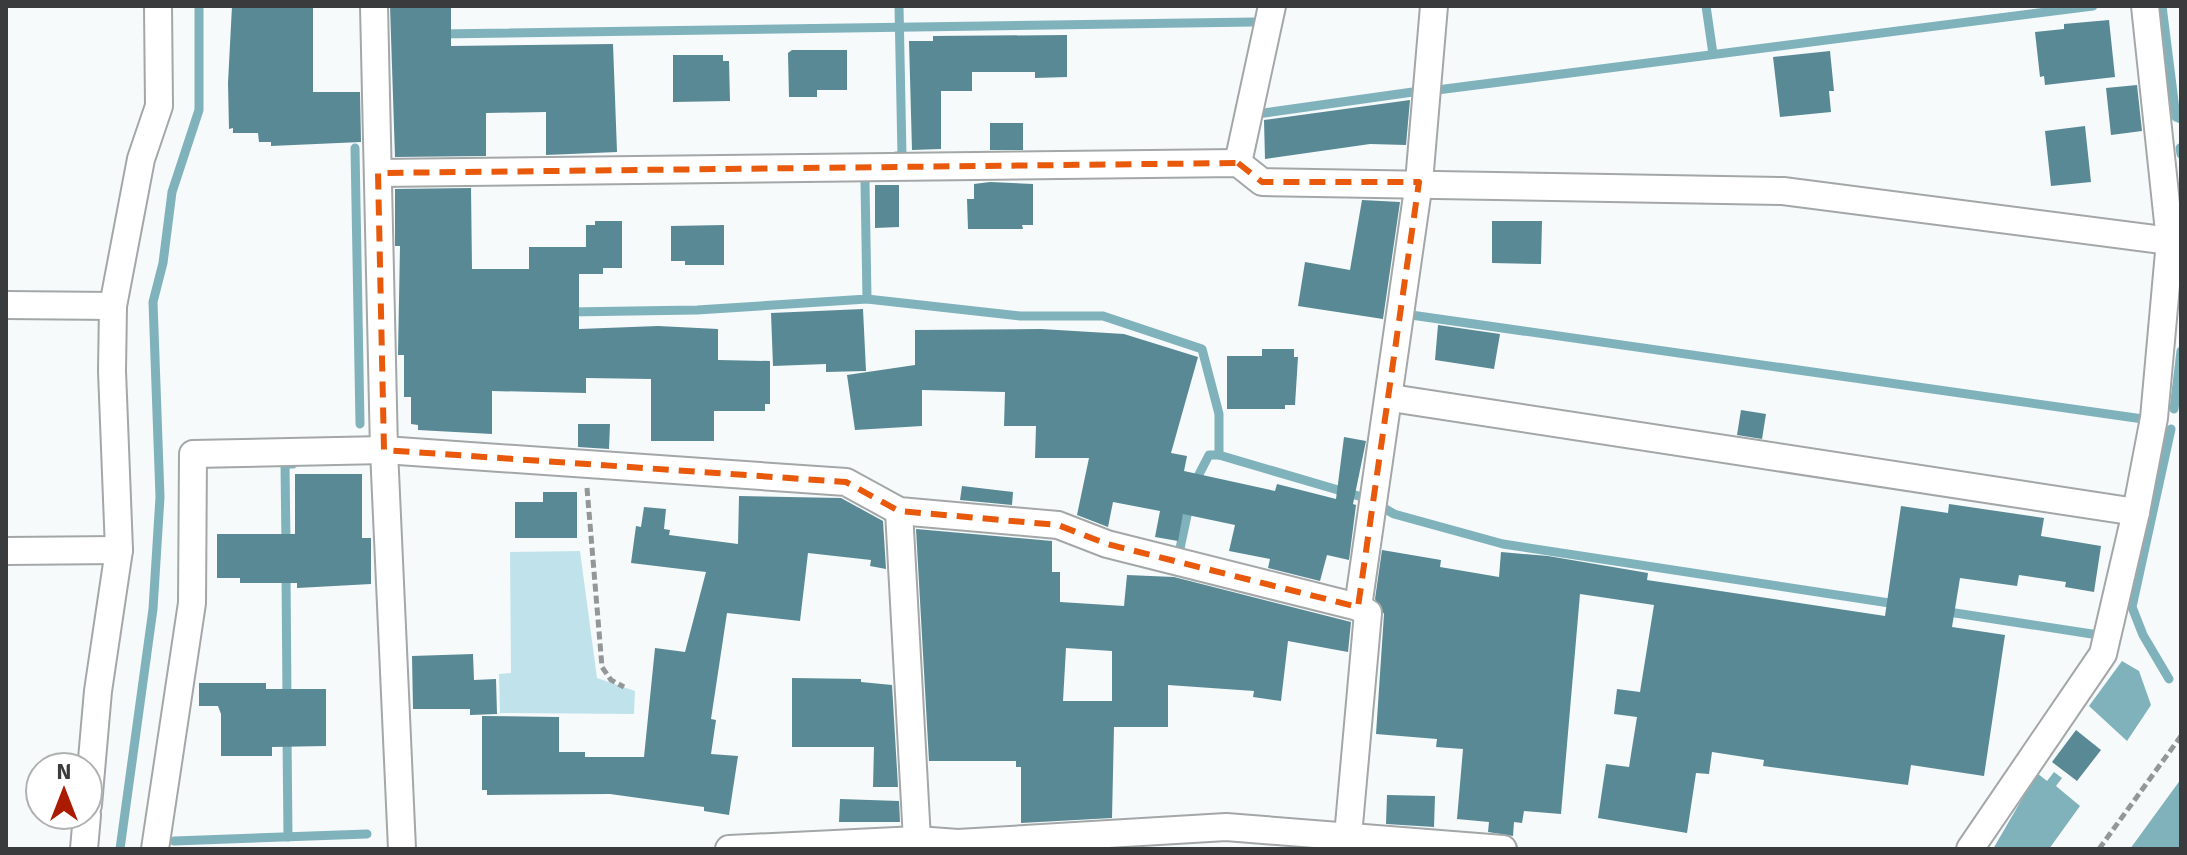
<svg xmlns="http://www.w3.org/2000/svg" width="2187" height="855" font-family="Signika,sans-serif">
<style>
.green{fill:#c0e3eb}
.water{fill:#80b2bc}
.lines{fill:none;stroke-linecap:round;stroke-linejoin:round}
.stream{stroke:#80b2bc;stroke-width:9}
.building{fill:#598994;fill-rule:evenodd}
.minor-casing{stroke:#a3a7a8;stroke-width:30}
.path{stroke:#949798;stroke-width:5;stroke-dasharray:8 4;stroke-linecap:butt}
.minor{stroke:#fff;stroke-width:26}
.marked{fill:none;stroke:#e8590c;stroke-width:6;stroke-dasharray:16 10;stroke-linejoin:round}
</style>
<rect width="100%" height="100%" fill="#f6fafb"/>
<polygon class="green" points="580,551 597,678 635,691 634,714 500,713 499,674 511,673 510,552"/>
<g class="water">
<polygon points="2122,661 2139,671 2151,705 2127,741 2089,706"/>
<polygon points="2054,772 2062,778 2056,786 2080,806 2049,849 1993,849 2037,773 2047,781"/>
<polygon points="2181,779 2181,849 2130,849"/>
</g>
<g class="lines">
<g class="stream">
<polyline points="1706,6 1713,54"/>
<polyline points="2162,6 2176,117 2181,119"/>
<polyline points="439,34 1254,22"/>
<polyline points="1437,90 2093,6"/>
<polyline points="1257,114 1420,91"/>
<polyline points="355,148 360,424"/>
<polyline points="2180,148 2181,154"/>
<polyline points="896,156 902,156 899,6"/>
<polyline points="867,299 1020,316 1103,316 1202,349 1219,414 1219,455 1362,497"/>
<polyline points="568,312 697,310 867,299 865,182"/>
<polyline points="1411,315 2143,419"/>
<polyline points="2174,409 2181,351"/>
<polyline points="1194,484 1209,455 1219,455"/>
<polyline points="1382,507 1394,514 1503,544 1896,604"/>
<polyline points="286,545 285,464 293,464"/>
<polyline points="1179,553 1189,506"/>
<polyline points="286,572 287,701"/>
<polyline points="1942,611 2092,634"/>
<polyline points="2169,679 2143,635 2132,607 2171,429"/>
<polyline points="287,736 288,837"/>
<polyline points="174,841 367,834"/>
<polyline points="120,849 153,609 160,497 153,302 163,263 172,192 199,110 199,6"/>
</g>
</g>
<g class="building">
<polygon points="232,6 313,6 313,92 360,92 361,142 271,146 271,142 259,142 258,133 233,133 233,128 229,129 228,83"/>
<polygon points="390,6 451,6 451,46 613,44 617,152 546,155 546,112 486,113 486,156 395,157"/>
<polygon points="2109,20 2115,77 2045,85 2044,76 2040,77 2035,32 2064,29 2064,24"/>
<polygon points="1067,35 1067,77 1035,78 1035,72 972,72 972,91 941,91 941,149 912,150 909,41 933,41 933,36"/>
<polygon points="792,50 847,50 847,90 817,90 817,97 789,97 788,53"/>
<polygon points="1830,51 1834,91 1829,91 1831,112 1780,117 1773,57"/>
<polygon points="673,55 723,55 723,61 729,61 730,101 673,102"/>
<polygon points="2137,85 2142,131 2111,135 2106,88"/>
<polygon points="1410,100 1406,145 1370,144 1265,159 1264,120"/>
<rect x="990" y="123" width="33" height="27"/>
<polygon points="2085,126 2091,182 2051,186 2045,131"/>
<polygon points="990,182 1033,184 1033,225 1022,225 1023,229 968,229 967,199 974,199 974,184"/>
<polygon points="875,185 899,185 899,227 875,228"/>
<polygon points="471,188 472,269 529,269 529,247 586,247 586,225 595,225 595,221 622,221 622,268 603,268 603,274 579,274 579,329 658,326 718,329 718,360 770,361 770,404 765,404 765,411 714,411 714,441 651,441 651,379 586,378 586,393 492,391 492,434 418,430 418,425 411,424 411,397 404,397 404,355 398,355 400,246 395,246 395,189"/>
<polygon points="1362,200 1400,202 1383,319 1298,306 1305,262 1350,270"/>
<polygon points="1492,221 1542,221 1541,264 1492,263"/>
<polygon points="724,225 724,265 685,265 685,261 671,261 671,226"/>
<polygon points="863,309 866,371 826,372 826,364 773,366 771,313"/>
<polygon points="1438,325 1500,334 1494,369 1435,360"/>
<polygon points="1041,329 1124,334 1198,357 1171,453 1187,456 1184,471 1275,491 1277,484 1336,499 1344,437 1366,441 1353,504 1356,505 1349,560 1327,555 1320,581 1268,568 1270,559 1229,551 1235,525 1183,514 1178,541 1155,537 1160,511 1113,502 1108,527 1077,515 1089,458 1035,458 1036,426 1004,426 1005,392 922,390 922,426 855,430 847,375 915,365 915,330"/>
<polygon points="1262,349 1294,349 1294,357 1298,357 1295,405 1285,405 1285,409 1227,409 1227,356 1262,356"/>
<polygon points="1741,410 1766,414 1762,439 1737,435"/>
<polygon points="578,424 610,424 609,449 578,447"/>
<polygon points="295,474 362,474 362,538 371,538 371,584 297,588 297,583 240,583 240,578 217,578 217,534 295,534"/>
<polygon points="962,486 1013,492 1012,505 960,500"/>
<polygon points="543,492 577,492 577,538 515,538 515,502 543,502"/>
<polygon points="739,496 841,498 883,521 886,569 870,566 871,560 808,553 800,621 727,613 711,719 716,720 711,754 738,756 729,815 704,811 704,807 610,794 487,795 487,790 482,790 482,716 559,717 559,752 585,752 585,757 644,757 655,648 685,652 706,572 631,563 636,526 641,527 644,507 666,509 664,529 670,530 669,535 738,544"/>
<polygon points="1949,504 2044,518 2041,536 2101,546 2094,592 2065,587 2066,582 2019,575 2017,586 1960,578 1952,627 2005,635 1984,776 1911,765 1908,785 1763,766 1764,760 1712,752 1709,774 1696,773 1687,833 1598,818 1606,764 1629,767 1637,717 1614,714 1617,689 1640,692 1654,605 1580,594 1561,814 1524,811 1522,823 1514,822 1513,836 1488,832 1489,822 1457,819 1463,749 1436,747 1437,739 1376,734 1384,614 1375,599 1382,550 1441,560 1440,567 1499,577 1501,552 1548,556 1648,573 1647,580 1885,616 1901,506 1948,513"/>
<path d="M916 529 1052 541V572H1060V602L1124 606 1127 575 1174 577 1351 622 1348 652 1288 641 1281 701 1253 697 1254 691 1168 685V727H1114L1112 818 1021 823V767H1016V761H929ZM1066 648 1112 651V701H1063Z"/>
<polygon points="473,654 474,680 496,679 497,714 470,715 470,709 413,709 412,656"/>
<polygon points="792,678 861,679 861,682 892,685 898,787 873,787 874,747 792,747"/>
<polygon points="199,683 266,683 266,689 326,689 326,746 272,747 272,756 221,756 221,714 218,706 199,706"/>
<polygon points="2076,730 2101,750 2077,781 2052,762"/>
<polygon points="1387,795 1435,796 1434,827 1386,824"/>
<polygon points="840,799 899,801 900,822 839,822"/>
</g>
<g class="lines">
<defs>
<g id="minor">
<polyline points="374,6 384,450 402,849"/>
<polyline points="1238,163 1272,6"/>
<polyline points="378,173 1238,163 1262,182 1783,191 2170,241"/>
<polyline points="6,305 113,306"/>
<polyline points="1391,398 2136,512"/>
<polyline points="899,511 917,840"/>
<polyline points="6,551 119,550"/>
<polyline points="1358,607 1419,182 1434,6"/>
<polyline points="88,805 98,691 119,550 112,371 113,306 141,159 159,106 158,6"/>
<polyline points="84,849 87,815"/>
<polyline points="155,849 192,603 193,454 384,450 846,482 899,511 1058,525 1107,544 1358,607 1368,613 1348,836"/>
<polyline points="729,849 917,840 958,843 1226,827 1503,849"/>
<polyline points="1970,849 2103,654 2136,512 2154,418 2170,241 2145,6"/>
</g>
</defs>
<use href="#minor" class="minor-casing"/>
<g class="path">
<polyline points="587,488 602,667 611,680 624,687"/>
<polyline points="2099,849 2181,736"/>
</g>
<use href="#minor" class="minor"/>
</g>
<path class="marked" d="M1238 163 1262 182H1419L1358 607 1107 544 1058 525 899 511 846 482 384 450 378 173Z"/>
<rect width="2187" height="855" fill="none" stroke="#3a3b3c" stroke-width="16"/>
<g transform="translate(64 791)"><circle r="38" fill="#ffffff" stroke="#b0b1b1" stroke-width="2"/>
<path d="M0-6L14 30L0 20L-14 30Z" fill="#aa1b00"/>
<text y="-12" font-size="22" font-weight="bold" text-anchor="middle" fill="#3a3b3c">N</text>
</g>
</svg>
